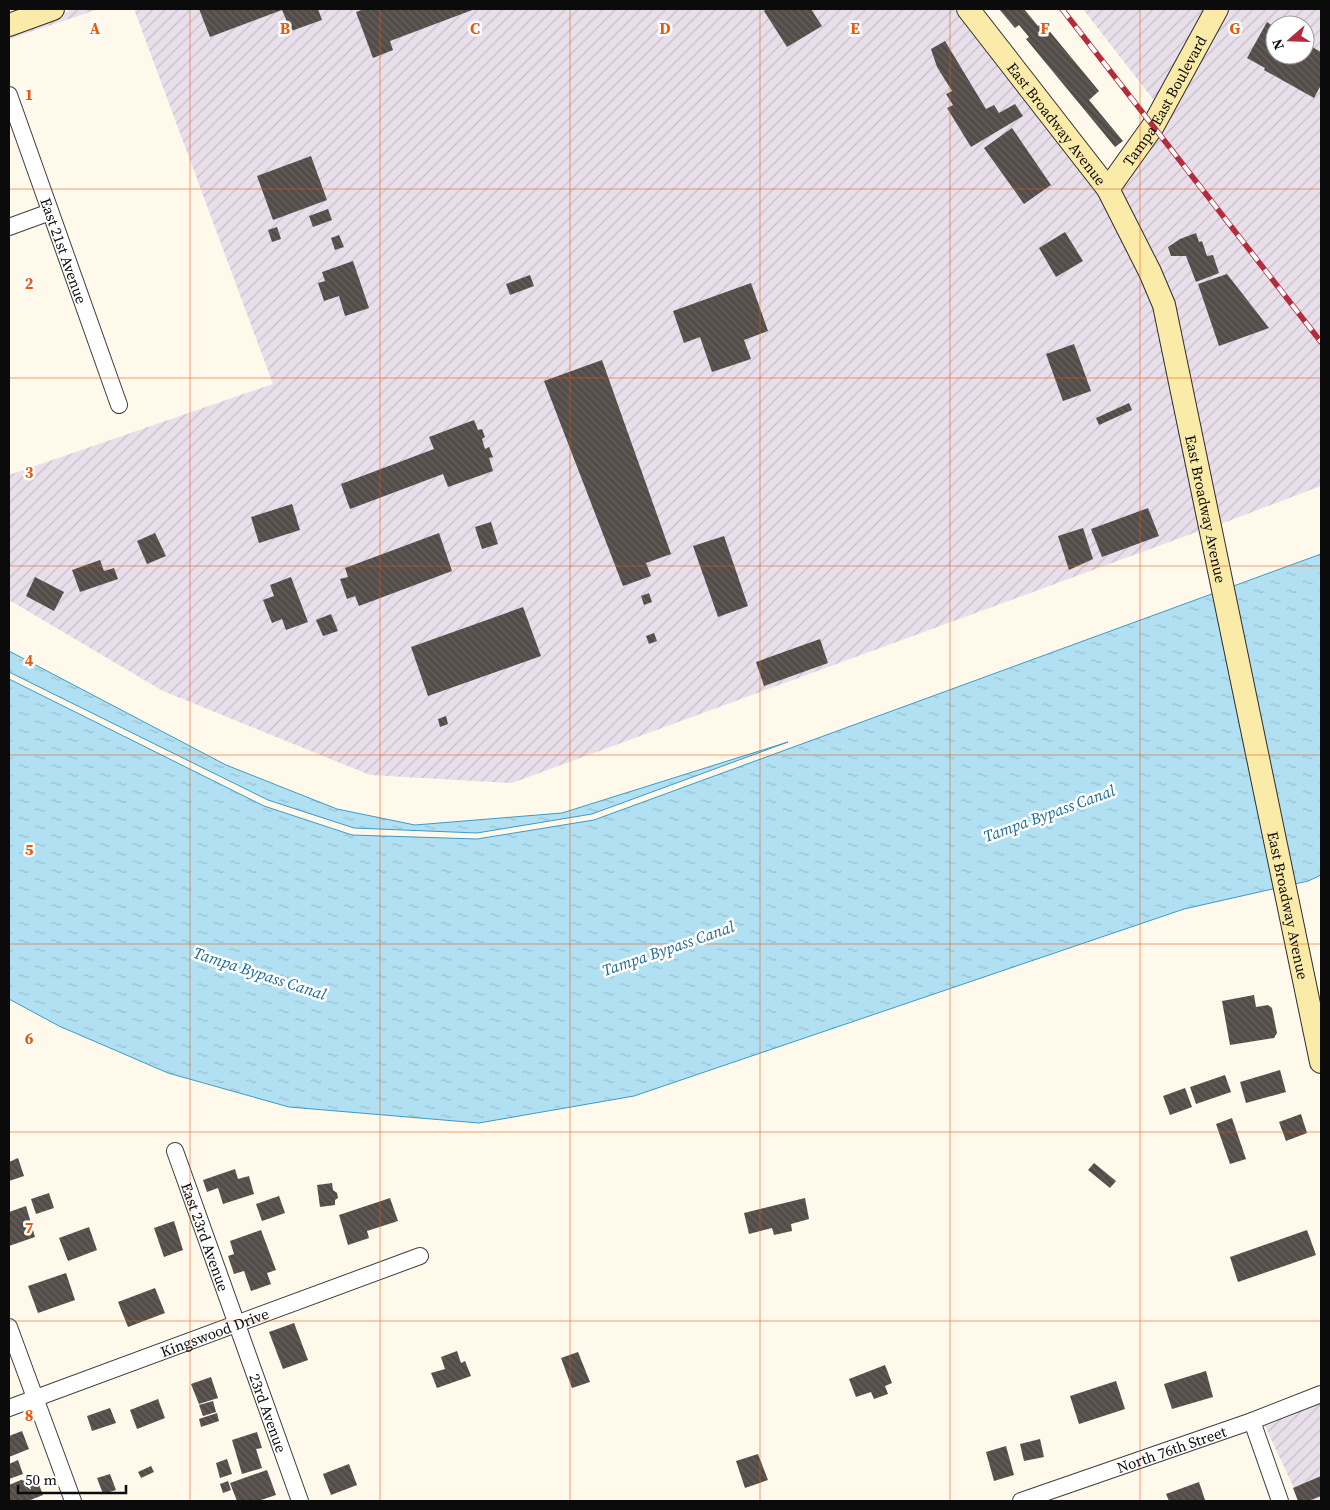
<svg xmlns="http://www.w3.org/2000/svg" width="1330" height="1510" font-family="'Source Serif 4',serif">
<style>
.industrial{fill:url(#industrial-furrows);fill-rule:evenodd}
.water{fill:url(#water-ripples);stroke:#3c9ac6}
.building{fill:url(#building-back-hatch)}
.lines{fill:none;stroke-linecap:round;stroke-linejoin:round}
.minor-casing{stroke:#3e3e3e;stroke-width:18}
.secondary-casing{stroke:#2d2d2d;stroke-width:24}
.minor{stroke:#fff;stroke-width:16}
.secondary{stroke:#fbeba8;stroke-width:22}
.rail-casing{stroke:#b42b3c;stroke-width:5.5}
.rail{stroke:#fff;stroke-width:4;stroke-dasharray:11;stroke-linecap:butt}
.grid{fill:none;stroke:#e8590c;stroke-width:1;stroke-opacity:0.55}
.labels{text-anchor:middle;dominant-baseline:central;stroke-width:5;stroke-linejoin:round;paint-order:stroke}
.street-label{font-size:15px;fill:#0b0b0b;stroke:#fff}
.water-label{font-size:16px;font-style:italic;fill:#1b6a96;stroke:#fff}
.grid-label{font-size:16px;text-anchor:middle;font-weight:bold;fill:#e8590c;stroke:#fff;stroke-width:5;stroke-linejoin:round;paint-order:stroke}
</style>
<defs>
<pattern id="industrial-furrows" width="10" height="10" patternUnits="userSpaceOnUse" patternTransform="scale(1.25)"><rect width="10" height="10" fill="#e8dfea"/><path d="M-1 1l2-2M0 10L10 0M9 11l2-2" fill="none" stroke="#c6bec7"/></pattern>
<pattern id="water-ripples" width="26" height="14" patternUnits="userSpaceOnUse" patternTransform="scale(1.25)"><rect width="26" height="14" fill="#b2e0f3"/><path d="M2 4q2-2 4 0t4 0M15 11q2-2 4 0t4 0" fill="none" stroke="#98bfcf"/></pattern>
<pattern id="building-back-hatch" width="6" height="6" patternUnits="userSpaceOnUse" patternTransform="scale(1.25)"><rect width="6" height="6" fill="#534c48"/><path d="M-1 5l2 2M0 0l6 6M5-1l2 2" fill="none" stroke="#67615e"/></pattern>
</defs>
<rect width="100%" height="100%" fill="#fef9ea"/>
<g class="industrial">
<polygon points="74,9 99,9 9,39 9,33"/>
<polygon points="134,9 958,9 1101,195 1156,307 1202,530 512,783 370,775 163,691 9,600 9,475 273,384"/>
<polygon points="1083,9 1208,9 1156,103"/>
<path d="M1226 9H1321V486L1218 525 1175 324 1118 191ZM1275 25H1305V55H1275Z"/>
<polygon points="1321,1402 1321,1501 1300,1501 1264,1424"/>
</g>
<g class="water">
<polygon points="1321,554 1321,875 1308,881 1184,909 634,1096 479,1123 289,1107 168,1073 59,1026 9,999 9,679 264,806 352,835 477,839 594,820"/>
<polygon points="9,651 226,765 337,809 415,825 562,813 788,742 592,814 477,833 354,828 268,800 9,672"/>
</g>
<g class="building">
<polygon points="199,9 318,9 322,20 291,31 282,10 210,37"/>
<polygon points="364,9 475,9 390,41 393,50 373,58 356,12"/>
<polygon points="767,9 811,9 822,26 787,47 764,11"/>
<polygon points="999,9 1024,9 1038,26 1042,22 1099,91 1089,100 1123,141 1115,147 1026,39 1029,37 1019,25 1015,28"/>
<polygon points="1267,22 1275,27 1275,55 1305,55 1305,43 1321,52 1321,85 1314,98 1264,70 1265,68 1247,58"/>
<polygon points="945,41 986,109 994,105 999,113 1015,104 1023,116 971,147 947,108 953,105 946,94 952,91 937,67 931,49"/>
<polygon points="1012,128 1051,185 1024,204 984,148"/>
<polygon points="311,156 327,200 273,220 257,176"/>
<polygon points="328,209 332,220 313,227 309,216"/>
<polygon points="277,227 281,239 272,242 268,230"/>
<polygon points="1065,232 1083,261 1056,277 1039,248"/>
<polygon points="1196,233 1199,242 1202,241 1207,256 1213,255 1219,273 1196,282 1186,256 1171,256 1168,247 1180,239"/>
<polygon points="339,235 344,247 335,250 331,238"/>
<polygon points="353,261 369,308 345,316 339,296 324,301 318,283 325,281 322,272"/>
<polygon points="1227,274 1269,328 1219,346 1198,284"/>
<polygon points="530,275 534,286 510,295 506,284"/>
<polygon points="751,283 768,331 744,340 751,359 712,372 700,337 684,343 673,311"/>
<polygon points="1074,344 1091,391 1063,401 1046,354"/>
<polygon points="602,360 671,554 646,563 651,576 623,586 544,381"/>
<polygon points="1129,403 1132,410 1099,425 1096,418"/>
<polygon points="474,420 478,430 482,429 485,437 482,439 485,449 489,447 493,457 489,458 493,471 448,487 443,474 350,509 341,484 434,449 429,437"/>
<polygon points="292,504 300,530 259,543 251,517"/>
<polygon points="1148,508 1159,536 1102,557 1091,529"/>
<polygon points="491,522 498,544 482,549 475,527"/>
<polygon points="1083,528 1093,559 1069,570 1058,536"/>
<polygon points="155,533 166,556 147,564 137,541"/>
<polygon points="439,533 452,571 359,606 355,596 347,599 340,579 348,577 345,568"/>
<polygon points="724,536 748,606 718,617 693,546"/>
<polygon points="100,560 104,571 114,568 118,579 80,592 72,570"/>
<polygon points="35,577 64,592 54,611 26,596"/>
<polygon points="291,577 308,622 286,630 282,619 272,623 263,600 274,596 270,585"/>
<polygon points="649,593 652,602 644,605 641,596"/>
<polygon points="523,607 541,656 428,696 411,647"/>
<polygon points="331,614 338,631 323,636 316,620"/>
<polygon points="654,633 657,641 649,644 646,636"/>
<polygon points="820,639 828,663 764,686 756,662"/>
<polygon points="446,716 448,724 440,727 438,719"/>
<polygon points="1254,995 1256,1007 1268,1005 1272,1008 1277,1033 1274,1038 1230,1045 1222,1001"/>
<polygon points="1280,1070 1286,1092 1246,1103 1240,1082"/>
<polygon points="1225,1075 1231,1092 1196,1104 1190,1087"/>
<polygon points="1185,1088 1192,1107 1170,1115 1163,1096"/>
<polygon points="1301,1114 1307,1133 1286,1141 1279,1122"/>
<polygon points="1232,1118 1246,1159 1230,1164 1216,1124"/>
<polygon points="18,1158 24,1176 9,1181 9,1162"/>
<polygon points="1094,1163 1116,1181 1110,1188 1088,1170"/>
<polygon points="235,1169 238,1179 249,1176 254,1194 223,1204 218,1188 207,1192 203,1180"/>
<polygon points="332,1183 333,1190 337,1193 338,1198 335,1200 335,1205 320,1207 317,1185"/>
<polygon points="49,1193 54,1208 36,1214 31,1199"/>
<polygon points="279,1196 285,1213 262,1221 256,1204"/>
<polygon points="390,1198 398,1221 367,1231 369,1238 348,1245 339,1215"/>
<polygon points="805,1198 809,1219 791,1224 792,1231 774,1235 772,1228 749,1234 744,1213"/>
<polygon points="26,1206 35,1237 9,1246 9,1212"/>
<polygon points="174,1221 183,1250 164,1257 154,1228"/>
<polygon points="89,1227 97,1250 68,1261 59,1238"/>
<polygon points="261,1230 276,1270 267,1273 271,1284 251,1291 244,1271 234,1274 228,1256 234,1254 230,1241"/>
<polygon points="1307,1230 1316,1255 1238,1282 1230,1257"/>
<polygon points="66,1273 75,1300 38,1313 28,1286"/>
<polygon points="155,1288 165,1313 128,1327 118,1302"/>
<polygon points="294,1323 308,1360 283,1369 269,1332"/>
<polygon points="457,1351 461,1363 465,1361 471,1376 437,1388 431,1373 445,1369 441,1357"/>
<polygon points="578,1352 590,1382 572,1388 561,1358"/>
<polygon points="885,1365 892,1383 885,1386 888,1394 874,1399 871,1392 856,1397 849,1379"/>
<polygon points="1206,1371 1213,1397 1172,1409 1164,1384"/>
<polygon points="211,1377 218,1398 199,1404 191,1384"/>
<polygon points="1116,1381 1125,1409 1079,1424 1070,1396"/>
<polygon points="158,1399 165,1418 137,1429 130,1410"/>
<polygon points="213,1401 216,1412 203,1416 199,1405"/>
<polygon points="110,1408 116,1423 92,1431 87,1416"/>
<polygon points="217,1413 219,1421 201,1427 199,1419"/>
<polygon points="22,1431 29,1449 9,1457 9,1436"/>
<polygon points="257,1432 262,1448 256,1449 262,1468 242,1474 232,1440"/>
<polygon points="1040,1439 1044,1457 1024,1461 1020,1444"/>
<polygon points="1006,1446 1014,1475 994,1481 986,1452"/>
<polygon points="758,1454 768,1480 745,1488 736,1461"/>
<polygon points="227,1459 232,1474 220,1478 216,1463"/>
<polygon points="18,1460 23,1474 9,1479 9,1464"/>
<polygon points="349,1464 357,1485 331,1495 323,1474"/>
<polygon points="151,1466 154,1472 141,1478 138,1472"/>
<polygon points="267,1470 276,1495 258,1501 237,1501 230,1483"/>
<polygon points="35,1474 43,1495 28,1501 9,1501 9,1485"/>
<polygon points="110,1474 116,1490 103,1494 97,1478"/>
<polygon points="1321,1476 1321,1496 1308,1501 1298,1501 1293,1488"/>
<polygon points="228,1481 231,1490 223,1493 220,1484"/>
<polygon points="1199,1482 1205,1500 1169,1501 1166,1494"/>
</g>
<g class="lines">
<defs>
<g id="minor">
<path id="s1" d="M9 95 119 405"/>
<polyline points="9,227 50,212"/>
<path id="s2" d="M175 1151 300 1501"/>
<polyline points="9,1327 73,1501"/>
<path id="s3" d="M9 1408 420 1256"/>
<polyline points="1252,1421 1280,1501"/>
<path id="s4" d="M1021 1501 1252 1421 1321 1394"/>
</g>
<g id="secondary">
<path id="s5" d="M968 9 1108 189 1150 272 1164 305 1321 1062"/>
<polyline points="9,25 53,9"/>
<path id="s6" d="M1108 189 1153 126 1217 9"/>
</g>
</defs>
<use href="#minor" class="minor-casing"/>
<use href="#secondary" class="secondary-casing"/>
<use href="#minor" class="minor"/>
<use href="#secondary" class="secondary"/>
<defs>
<polyline id="rail" points="1062,9 1321,342"/>
</defs>
<use href="#rail" class="rail-casing"/>
<use href="#rail" class="rail"/>
</g>
<path class="grid" d="M190 9V1501M380 9V1501M570 9V1501M760 9V1501M950 9V1501M1140 9V1501M9 189H1321M9 378H1321M9 566H1321M9 755H1321M9 944H1321M9 1132H1321M9 1321H1321"/>
<g class="labels">
<g class="street-label">
<text stroke="none"><textPath href="#s6" startOffset="105">Tampa East Boulevard</textPath></text>
<text stroke="none"><textPath href="#s5" startOffset="145">East Broadway Avenue</textPath></text>
<text stroke="none"><textPath href="#s1" startOffset="165">East 21st Avenue</textPath></text>
<text stroke="none"><textPath href="#s5" startOffset="565">East Broadway Avenue</textPath></text>
<text stroke="none"><textPath href="#s5" startOffset="970">East Broadway Avenue</textPath></text>
<text stroke="none"><textPath href="#s2" startOffset="91">East 23rd Avenue</textPath></text>
<text stroke="none"><textPath href="#s3" startOffset="219">Kingswood Drive</textPath></text>
<text stroke="none"><textPath href="#s2" startOffset="278">23rd Avenue</textPath></text>
<text stroke="none"><textPath href="#s4" startOffset="159">North 76th Street</textPath></text>
</g>
<g class="water-label">
<text transform="translate(1049 813) rotate(-20)">Tampa Bypass Canal</text>
<text transform="translate(668 948) rotate(-19)">Tampa Bypass Canal</text>
<text transform="translate(260 973) rotate(18)">Tampa Bypass Canal</text>
</g>
</g>
<g class="grid-label">
<text x="95" y="34">A</text>
<text x="285" y="34">B</text>
<text x="475" y="34">C</text>
<text x="665" y="34">D</text>
<text x="855" y="34">E</text>
<text x="1045" y="34">F</text>
<text x="1235" y="34">G</text>
<text x="29" y="100">1</text>
<text x="29" y="289">2</text>
<text x="29" y="478">3</text>
<text x="29" y="666">4</text>
<text x="29" y="855">5</text>
<text x="29" y="1044">6</text>
<text x="29" y="1233">7</text>
<text x="29" y="1421">8</text>
</g>
<rect width="1330" height="1510" fill="none" stroke="#0b0b0b" stroke-width="20"/>
<g transform="translate(1290 40) rotate(250)"><circle r="24" fill="#ffffff" stroke="#9d9d9d"/>
<path d="M0-4L9 19L0 12L-9 19Z" fill="#b42b3c"/>
<text y="-8" font-size="14" font-weight="bold" text-anchor="middle" fill="#0b0b0b">N</text>
</g>
<path d="M18 1485v8h108v-8" fill="none" stroke="#0b0b0b" stroke-width="2.5"/>
<text x="25" y="1485" font-size="15" fill="#0b0b0b" stroke="#ffffff" stroke-width="4" paint-order="stroke">50 m</text>
</svg>
